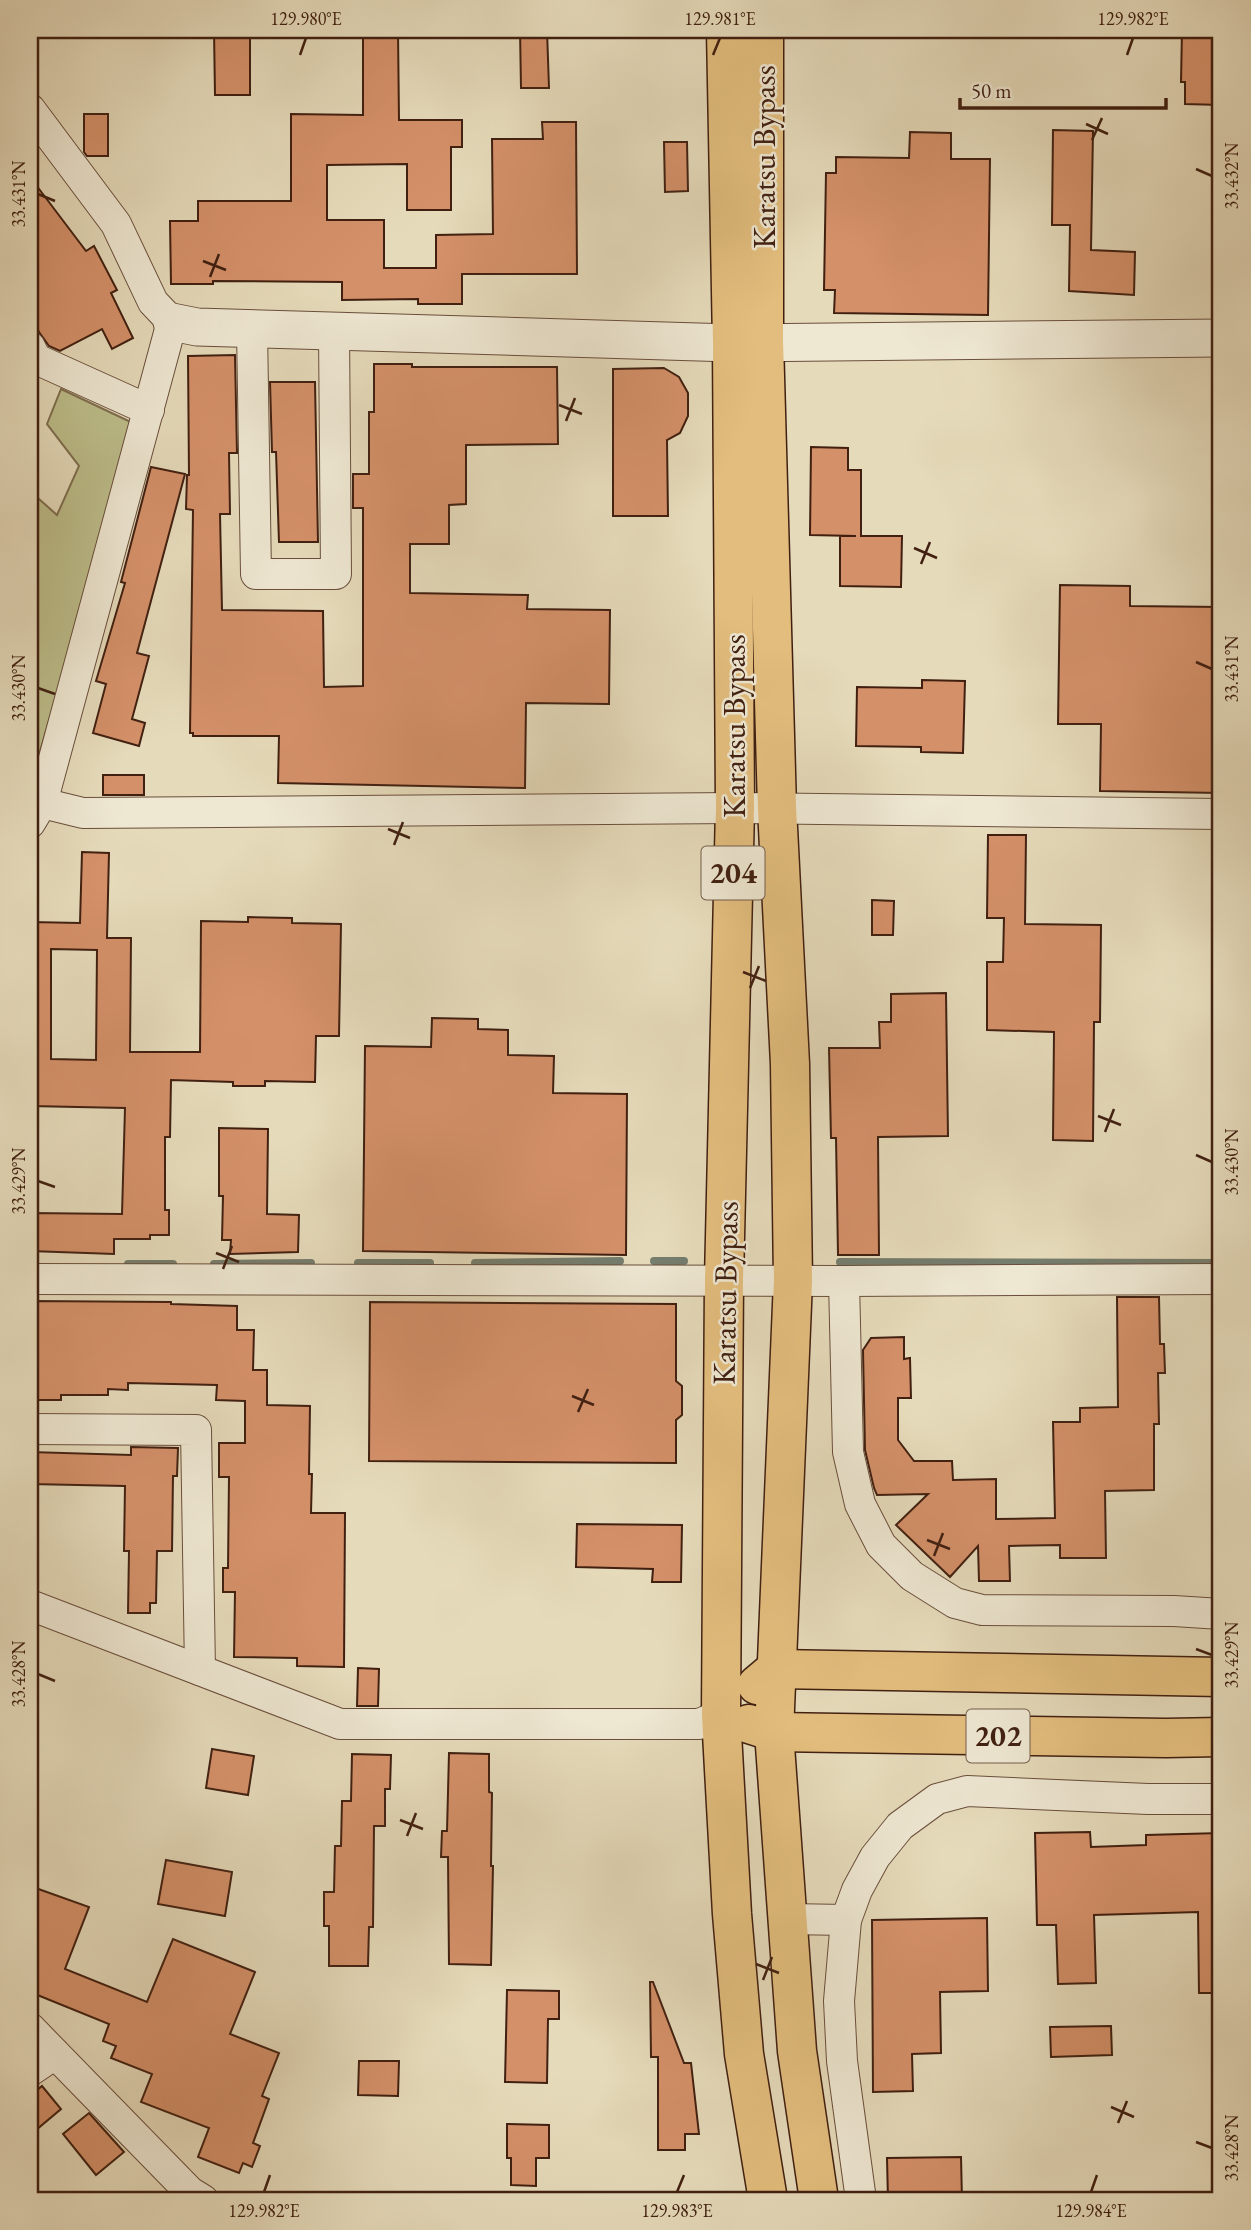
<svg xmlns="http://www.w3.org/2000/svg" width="1251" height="2230" viewBox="0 0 1251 2230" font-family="'EB Garamond',serif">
  <rect width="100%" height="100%" fill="#e5daba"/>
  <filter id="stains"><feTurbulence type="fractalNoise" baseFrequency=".00286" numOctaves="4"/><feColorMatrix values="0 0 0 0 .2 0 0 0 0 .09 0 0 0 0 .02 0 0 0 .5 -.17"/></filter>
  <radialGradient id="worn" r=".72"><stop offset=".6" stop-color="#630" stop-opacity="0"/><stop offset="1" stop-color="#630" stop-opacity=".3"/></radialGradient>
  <path fill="#bcbd8a" stroke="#7e6e4e" stroke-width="2" d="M 61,389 L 135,424 L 30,786 L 30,491 L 57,515 L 79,466 L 47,424 Z"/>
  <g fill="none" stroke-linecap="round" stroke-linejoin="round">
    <g stroke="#757d6d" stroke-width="8">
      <path d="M 654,1261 L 684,1261"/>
      <path d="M 840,1262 L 1221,1263"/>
      <path d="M 358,1263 L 430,1263"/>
      <path d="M 475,1263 L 620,1261"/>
      <path d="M 128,1264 L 173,1264"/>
      <path d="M 214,1264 L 311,1263"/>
    </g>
  </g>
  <g fill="#d49069" stroke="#412011" stroke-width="2" fill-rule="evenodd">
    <path d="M 214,30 L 250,30 L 250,95 L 215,95 Z"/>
    <path d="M 363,30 L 398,30 L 399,120 L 462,120 L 462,147 L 451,147 L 451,210 L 407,210 L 407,164 L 327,165 L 327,220 L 384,220 L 384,268 L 436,268 L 436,235 L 493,234 L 492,139 L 543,139 L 542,122 L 576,122 L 577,274 L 462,274 L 462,304 L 418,304 L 418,299 L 342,300 L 342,282 L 213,281 L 213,284 L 171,284 L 170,221 L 198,221 L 198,201 L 291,201 L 291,114 L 363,115 Z"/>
    <path d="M 520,30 L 547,30 L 549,88 L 521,88 Z"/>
    <path d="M 1182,30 L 1219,30 L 1221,105 L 1185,104 L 1185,82 L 1181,82 Z"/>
    <path d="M 84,114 L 108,114 L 108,156 L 87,156 L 84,152 Z"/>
    <path d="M 1053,130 L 1093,131 L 1091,250 L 1135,252 L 1134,295 L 1069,291 L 1070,225 L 1052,225 Z"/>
    <path d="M 910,132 L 951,133 L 951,159 L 990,159 L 988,315 L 834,313 L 835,290 L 824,290 L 826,173 L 836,173 L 836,157 L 909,158 Z"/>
    <path d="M 664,142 L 687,142 L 688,191 L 665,192 Z"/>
    <path d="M 30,177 L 86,251 L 94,246 L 117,290 L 111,293 L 133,338 L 112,349 L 102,329 L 60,351 L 49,346 L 39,332 L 30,315 Z"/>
    <path d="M 235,355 L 237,453 L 229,453 L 230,514 L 220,514 L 222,610 L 323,611 L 324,687 L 363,686 L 363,508 L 353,508 L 353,474 L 369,474 L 369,412 L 374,412 L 374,364 L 412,364 L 412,367 L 557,367 L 558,444 L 466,445 L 466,504 L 449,505 L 449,544 L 410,544 L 410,593 L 528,595 L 527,609 L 610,610 L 609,704 L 526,703 L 525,788 L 278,783 L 279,736 L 193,736 L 193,733 L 190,733 L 193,510 L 186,509 L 187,475 L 189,475 L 188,356 Z"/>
    <path d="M 664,368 L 679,377 L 688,393 L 688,416 L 680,433 L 667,440 L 668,516 L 613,516 L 613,369 Z"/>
    <path d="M 270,382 L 315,382 L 318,542 L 279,542 L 276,452 L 272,452 Z"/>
    <path d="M 811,447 L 848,448 L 848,470 L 861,470 L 861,536 L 902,536 L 901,587 L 840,586 L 840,536 L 856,536 L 810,535 Z"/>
    <path d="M 151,467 L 185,474 L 137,653 L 149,656 L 132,719 L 145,723 L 139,746 L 93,733 L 106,684 L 96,681 L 125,583 L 121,582 Z"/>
    <path d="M 1060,585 L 1130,586 L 1130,606 L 1221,607 L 1221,793 L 1100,791 L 1101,724 L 1058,724 Z"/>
    <path d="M 922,680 L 965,681 L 963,753 L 921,752 L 921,747 L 856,746 L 857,687 L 922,688 Z"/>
    <rect x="103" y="775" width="41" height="20"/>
    <path d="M 988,835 L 1026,835 L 1025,924 L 1101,925 L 1100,1022 L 1094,1022 L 1093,1141 L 1053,1140 L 1054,1032 L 987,1030 L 987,962 L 1003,962 L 1004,918 L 987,918 Z"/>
    <path d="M 82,852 L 109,853 L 107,938 L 131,938 L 130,1052 L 200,1052 L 201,921 L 248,922 L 248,917 L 292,918 L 292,923 L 341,924 L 339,1036 L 316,1036 L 315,1082 L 265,1081 L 265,1086 L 233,1086 L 233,1082 L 171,1080 L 170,1137 L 165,1137 L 165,1210 L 169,1210 L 169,1235 L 150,1235 L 150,1239 L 114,1239 L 114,1254 L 30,1251 L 30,1213 L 122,1214 L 125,1108 L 30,1106 L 31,922 L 80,923 ZM 51,949 L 97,950 L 96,1060 L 51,1059 Z"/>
    <path d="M 872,900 L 894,901 L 893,935 L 872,935 Z"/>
    <path d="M 946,993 L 948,1136 L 878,1137 L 879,1255 L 838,1255 L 836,1138 L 831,1138 L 829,1048 L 880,1048 L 879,1022 L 891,1022 L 891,994 Z"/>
    <path d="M 432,1018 L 478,1019 L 478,1029 L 508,1030 L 508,1055 L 554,1056 L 553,1093 L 627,1094 L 626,1255 L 363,1251 L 365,1046 L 431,1047 Z"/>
    <path d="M 219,1128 L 268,1129 L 267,1214 L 299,1215 L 298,1252 L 230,1254 L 231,1240 L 222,1240 L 223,1196 L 219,1196 Z"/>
    <path d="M 1117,1297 L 1159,1297 L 1160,1344 L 1164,1344 L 1165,1373 L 1158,1373 L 1159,1424 L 1154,1424 L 1154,1490 L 1105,1491 L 1106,1558 L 1060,1558 L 1060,1545 L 1009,1546 L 1010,1581 L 979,1581 L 978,1546 L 950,1577 L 896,1525 L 928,1494 L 877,1495 L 874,1488 L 865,1450 L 863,1350 L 871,1338 L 904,1337 L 904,1359 L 910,1358 L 911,1398 L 898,1398 L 898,1440 L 914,1461 L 952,1461 L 953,1480 L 996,1479 L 996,1519 L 1055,1518 L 1053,1422 L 1080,1422 L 1080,1408 L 1118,1407 Z"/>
    <path d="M 30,1301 L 171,1302 L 171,1304 L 237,1306 L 237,1330 L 254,1330 L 253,1370 L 267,1370 L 267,1405 L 310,1406 L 309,1474 L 312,1474 L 311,1513 L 345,1513 L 344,1667 L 297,1666 L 297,1658 L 234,1657 L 235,1592 L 223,1592 L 223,1568 L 228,1568 L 229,1477 L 219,1477 L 219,1443 L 245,1443 L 245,1401 L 216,1400 L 217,1385 L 128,1383 L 128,1390 L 108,1389 L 108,1395 L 61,1395 L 61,1400 L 31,1400 Z"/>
    <path d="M 370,1302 L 676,1304 L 676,1381 L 682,1386 L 682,1415 L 676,1420 L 676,1463 L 369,1461 Z"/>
    <path d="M 131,1447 L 178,1448 L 177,1476 L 173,1476 L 172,1551 L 157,1551 L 156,1603 L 150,1603 L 150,1613 L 128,1613 L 129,1551 L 124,1551 L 125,1486 L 30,1484 L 30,1452 L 131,1455 Z"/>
    <path d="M 577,1524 L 682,1525 L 681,1582 L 652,1582 L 653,1569 L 576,1567 Z"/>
    <path d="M 358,1668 L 379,1669 L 378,1706 L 357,1706 Z"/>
    <path d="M 212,1749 L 254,1756 L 248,1795 L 206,1788 Z"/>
    <path d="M 449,1753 L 489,1754 L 489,1792 L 492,1793 L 491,1866 L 493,1866 L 491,1965 L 449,1964 L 448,1857 L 441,1857 L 442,1831 L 447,1831 Z"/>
    <path d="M 352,1754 L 391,1755 L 390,1789 L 385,1789 L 385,1826 L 374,1826 L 373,1927 L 369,1927 L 368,1966 L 329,1966 L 329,1926 L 324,1926 L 324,1892 L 334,1892 L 335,1846 L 341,1846 L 342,1801 L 351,1801 Z"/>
    <path d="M 1090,1832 L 1091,1847 L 1146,1845 L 1146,1835 L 1221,1833 L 1221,1993 L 1199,1993 L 1198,1912 L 1094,1915 L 1096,1983 L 1058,1984 L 1056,1925 L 1037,1925 L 1035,1833 Z"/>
    <path d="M 166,1860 L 232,1872 L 225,1916 L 158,1904 Z"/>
    <path d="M 30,1886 L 89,1907 L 65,1969 L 147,2002 L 173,1939 L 255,1972 L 230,2034 L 279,2053 L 262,2096 L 269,2099 L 253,2143 L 260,2146 L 252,2167 L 243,2163 L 239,2173 L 198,2157 L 209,2128 L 141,2102 L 152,2074 L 111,2058 L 116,2046 L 103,2041 L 109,2024 L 30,1992 Z"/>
    <path d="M 987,1918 L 988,1991 L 940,1992 L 941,2053 L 912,2054 L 913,2091 L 873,2092 L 872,1920 Z"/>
    <path d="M 650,1982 L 653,1982 L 684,2063 L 691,2063 L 699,2134 L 685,2134 L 685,2150 L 658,2150 L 658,2057 L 651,2057 Z"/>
    <path d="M 507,1990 L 559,1991 L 559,2019 L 548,2019 L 547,2083 L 505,2082 Z"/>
    <path d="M 1111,2026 L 1112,2055 L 1051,2057 L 1050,2027 Z"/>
    <path d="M 359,2061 L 399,2061 L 398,2096 L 358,2095 Z"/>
    <path d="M 42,2086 L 61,2109 L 30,2135 L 30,2096 Z"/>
    <path d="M 89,2113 L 124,2152 L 96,2175 L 63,2134 Z"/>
    <path d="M 507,2124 L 549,2125 L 549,2158 L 536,2158 L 536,2186 L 511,2185 L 511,2158 L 507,2158 Z"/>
    <path d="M 961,2157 L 962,2200 L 888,2200 L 887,2158 Z"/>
  </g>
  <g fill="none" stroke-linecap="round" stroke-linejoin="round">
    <g stroke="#6a4e3b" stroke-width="32">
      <g id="minor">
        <path d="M 30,109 L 116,224 L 153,302 L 172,322 L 42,803 L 30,823"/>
        <path d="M 252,329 L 256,574 L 336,574 L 334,332"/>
        <path d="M 30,347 L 36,359 L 149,410"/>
        <path d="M 42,803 L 83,813 L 735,808 L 1221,814"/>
        <path d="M 30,1279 L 844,1281 L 1221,1279"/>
        <path d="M 844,1281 L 848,1452 L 860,1504 L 881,1545 L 912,1576 L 955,1603 L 982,1610 L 1174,1611 L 1221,1614"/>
        <path d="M 30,1429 L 196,1430 L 200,1670"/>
        <path d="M 30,1605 L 340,1724 L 699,1724 L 721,1715"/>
        <path d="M 788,1919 L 846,1920"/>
        <path d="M 30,2028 L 190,2192 L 203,2200"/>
        <path d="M 30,2071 L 55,2054"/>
        <path d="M 861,2200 L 842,2061 L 839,2001 L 846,1920 L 857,1890 L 875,1857 L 900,1826 L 937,1799 L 967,1791 L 1148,1799 L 1221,1799"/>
      </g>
    </g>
    <g stroke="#6a4e3b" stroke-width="39">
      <path id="tertiary" d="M 172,322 L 197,327 L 732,343 L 1221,338"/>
    </g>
    <g stroke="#412011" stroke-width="41">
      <g id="trunk">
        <path d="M 726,30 L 732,343 L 735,808 L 724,1280 L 721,1715 L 732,1914 L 744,2054 L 768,2200"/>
        <path d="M 764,30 L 764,341 L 777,808 L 790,1064 L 793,1281 L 774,1732 L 797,2051 L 819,2200"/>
        <path d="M 757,1685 L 776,1669 L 1221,1677"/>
        <path d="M 749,1724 L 774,1732 L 1166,1738 L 1221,1737"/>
      </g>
    </g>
    <use href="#minor" stroke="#eee7d2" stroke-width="30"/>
    <use href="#tertiary" stroke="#eee7d2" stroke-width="37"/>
    <use href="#trunk" stroke="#e2bd7d" stroke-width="38"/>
  </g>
  <path fill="none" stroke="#412011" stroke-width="2.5" d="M 300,55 L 306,38M 713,55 L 720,38M 1127,55 L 1133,38M 1086,124 L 1108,134M 1092,140 L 1102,118M 1196,169 L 1212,176M 38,194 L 55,201M 203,261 L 226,270M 210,277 L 219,254M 559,405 L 582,414M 566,421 L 575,398M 914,548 L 937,558M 921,564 L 930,542M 1196,662 L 1212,669M 38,688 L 55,694M 388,829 L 410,838M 394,845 L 403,822M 743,972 L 766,981M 750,988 L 759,966M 1098,1116 L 1121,1125M 1105,1132 L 1114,1109M 1196,1155 L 1212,1162M 38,1181 L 55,1187M 216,1253 L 239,1262M 223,1269 L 232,1246M 572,1396 L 594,1405M 578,1412 L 588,1389M 927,1540 L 950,1549M 934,1556 L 943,1533M 1196,1649 L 1212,1655M 38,1674 L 55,1681M 400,1820 L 423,1829M 407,1836 L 416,1813M 756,1964 L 779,1973M 763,1980 L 772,1957M 1111,2107 L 1134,2117M 1118,2123 L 1127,2101M 1196,2142 L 1212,2148M 264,2192 L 270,2175M 677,2192 L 684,2175M 1091,2192 L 1097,2175"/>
  <g text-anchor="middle" stroke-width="5" stroke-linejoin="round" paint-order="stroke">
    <g fill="#eee7d2" stroke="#755c4b" stroke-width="2">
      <rect x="701.5" y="846.5" width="63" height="53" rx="5"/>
      <rect x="966.5" y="1709.5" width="63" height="53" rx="5"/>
    </g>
    <g font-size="30" font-weight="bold" fill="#412011">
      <text x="733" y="883">204</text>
      <text x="998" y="1746">202</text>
    </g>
    <g font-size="32" fill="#412011" stroke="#eee7d2">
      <text transform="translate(764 157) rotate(-90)" y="11">Karatsu Bypass</text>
      <text transform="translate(734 726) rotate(-90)" y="11">Karatsu Bypass</text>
      <text transform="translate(725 1293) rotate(-89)" y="11">Karatsu Bypass</text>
    </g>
  </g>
  <rect width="1251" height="2230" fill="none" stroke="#e5daba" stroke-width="77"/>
  <path d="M960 98v10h206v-10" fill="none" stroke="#412011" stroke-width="3.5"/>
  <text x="971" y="98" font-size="21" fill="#412011" stroke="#eee7d2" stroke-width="5" paint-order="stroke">50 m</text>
  <rect x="38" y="38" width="1174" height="2154" fill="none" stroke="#412011" stroke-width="2.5"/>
  <g font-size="18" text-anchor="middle" fill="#412011">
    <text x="306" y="25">129.980°E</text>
    <text x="720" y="25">129.981°E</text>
    <text x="1133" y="25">129.982°E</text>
    <text transform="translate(1232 176) rotate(-90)" y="6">33.432°N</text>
    <text transform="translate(19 194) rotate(-90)" y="6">33.431°N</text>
    <text transform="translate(1232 669) rotate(-90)" y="6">33.431°N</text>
    <text transform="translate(19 688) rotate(-90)" y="6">33.430°N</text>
    <text transform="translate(1232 1162) rotate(-90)" y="6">33.430°N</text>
    <text transform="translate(19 1181) rotate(-90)" y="6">33.429°N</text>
    <text transform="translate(1232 1655) rotate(-90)" y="6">33.429°N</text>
    <text transform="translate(19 1674) rotate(-90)" y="6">33.428°N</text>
    <text transform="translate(1232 2148) rotate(-90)" y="6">33.428°N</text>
    <text x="264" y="2217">129.982°E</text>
    <text x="677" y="2217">129.983°E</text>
    <text x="1091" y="2217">129.984°E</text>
  </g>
  <rect width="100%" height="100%" filter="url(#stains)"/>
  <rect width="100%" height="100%" fill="url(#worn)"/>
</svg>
